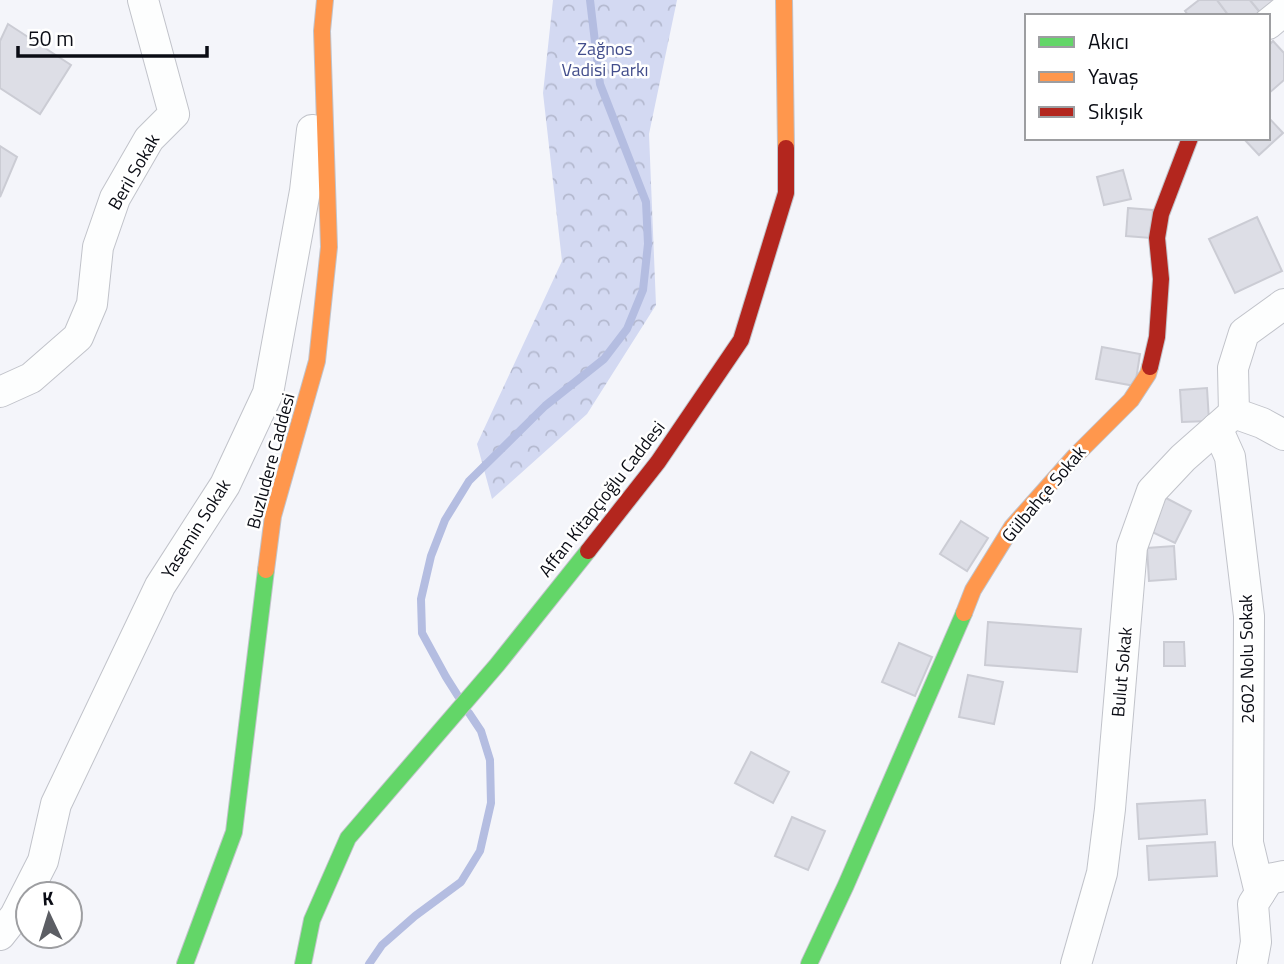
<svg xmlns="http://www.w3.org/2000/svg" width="1284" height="964" viewBox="0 0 1284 964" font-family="'Titillium Web',sans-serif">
  <defs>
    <pattern id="park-crowns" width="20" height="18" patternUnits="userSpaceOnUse" patternTransform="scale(1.75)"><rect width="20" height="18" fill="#d3d9f2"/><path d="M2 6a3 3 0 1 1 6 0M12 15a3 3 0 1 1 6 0" fill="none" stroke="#b4b9cf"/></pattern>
  </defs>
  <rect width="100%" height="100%" fill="#f4f5fa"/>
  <path fill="url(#park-crowns)" d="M 553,0 L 677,0 L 649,134 L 656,305 L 587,414 L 492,499 L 477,444 L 562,261 L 543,93 Z"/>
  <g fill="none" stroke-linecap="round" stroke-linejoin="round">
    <g stroke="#b4bde1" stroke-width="8">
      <path d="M 458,696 L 446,677 L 422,633 L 421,599 L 431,556 L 445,520 L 469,481 L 545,406 L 604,359 L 627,329 L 643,290 L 648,244 L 646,202 L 600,84 L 590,0"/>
      <path d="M 369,964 L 382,945 L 415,916 L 461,882 L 480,851 L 491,803 L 490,760 L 481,731 L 469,713"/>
    </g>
  </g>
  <g fill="#dddee6" stroke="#cbccd4" stroke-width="2">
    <path d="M 1199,0 L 1217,0 L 1229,16 L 1189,16 L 1185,11 Z"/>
    <path d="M 1217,0 L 1250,0 L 1263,16 L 1229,16 Z"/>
    <path d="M 1250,0 L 1283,0 L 1263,16 Z"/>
    <path d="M 8,24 L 71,65 L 40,114 L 0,88 L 0,41 Z"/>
    <path d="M 1273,41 L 1284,53 L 1284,80 L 1268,94 L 1268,46 Z"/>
    <path d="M 1268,117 L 1283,133 L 1259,155 L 1243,138 L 1268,138 Z"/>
    <path d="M 0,146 L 17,157 L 0,197 Z"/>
    <path d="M 1123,170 L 1131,199 L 1104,205 L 1097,177 Z"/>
    <path d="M 1128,208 L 1153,210 L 1151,238 L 1126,236 Z"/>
    <path d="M 1257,217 L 1282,271 L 1235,293 L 1209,239 Z"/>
    <path d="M 1102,347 L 1140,354 L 1135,386 L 1096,379 Z"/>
    <path d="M 1207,388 L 1209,421 L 1182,422 L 1180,390 Z"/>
    <path d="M 1164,497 L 1191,511 L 1175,543 L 1148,530 Z"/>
    <path d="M 961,521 L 988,538 L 967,571 L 940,554 Z"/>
    <path d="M 1174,546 L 1176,579 L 1149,581 L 1147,548 Z"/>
    <path d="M 988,622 L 1081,629 L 1077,672 L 985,665 Z"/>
    <path d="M 1164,642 L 1184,642 L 1185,666 L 1164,666 Z"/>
    <path d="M 899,643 L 932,657 L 915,696 L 882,682 Z"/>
    <path d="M 968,675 L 1003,682 L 994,724 L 959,717 Z"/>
    <path d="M 751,752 L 789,772 L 773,803 L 735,783 Z"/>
    <path d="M 1205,800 L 1207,834 L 1139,839 L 1137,804 Z"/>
    <path d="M 792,817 L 825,831 L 808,870 L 775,856 Z"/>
    <path d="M 1215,842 L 1217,876 L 1149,880 L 1147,846 Z"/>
  </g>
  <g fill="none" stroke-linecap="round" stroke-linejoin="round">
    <g stroke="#c1c3ca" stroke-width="32">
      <g id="street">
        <path d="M 1268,24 L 1284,11"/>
        <path d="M 1284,304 L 1244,333 L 1233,368 L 1234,413 L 1262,423 L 1284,435"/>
        <path d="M 0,392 L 31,378 L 78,337 L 92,304 L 98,247 L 115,198 L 149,139 L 174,114 L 143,0"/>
        <path d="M 1217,428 L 1230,457 L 1249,616 L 1248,843 L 1260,893"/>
        <path d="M 0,935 L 15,916 L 43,861 L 56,804 L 160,586 L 225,485 L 268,393 L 305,191 L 312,130"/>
        <path d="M 1076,964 L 1102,873 L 1110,809 L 1132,547 L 1152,491 L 1183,458 L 1234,413"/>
        <path d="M 1252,964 L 1256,942 L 1253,904 L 1269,879 L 1284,876"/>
      </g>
    </g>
    <g stroke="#c1c3ca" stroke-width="18">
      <g id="fast">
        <path d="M 185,964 L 234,832 L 266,570"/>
        <path d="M 303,964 L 312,920 L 348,838 L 497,665 L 588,551"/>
        <path d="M 809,964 L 846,885 L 964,613"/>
      </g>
    </g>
    <g stroke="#c1c3ca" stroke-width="18">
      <g id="slow">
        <path d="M 784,0 L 786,148"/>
        <path d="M 266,570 L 273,516 L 317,361 L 329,247 L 322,31 L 325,0"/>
        <path d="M 964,613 L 973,590 L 1012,527 L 1075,456 L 1131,400 L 1148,374 L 1150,367"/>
      </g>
    </g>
    <g stroke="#c1c3ca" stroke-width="18">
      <g id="jam">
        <path d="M 1150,367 L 1157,337 L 1161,279 L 1157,238 L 1161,214 L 1190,138"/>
        <path d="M 588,551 L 658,462 L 741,340 L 786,193 L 786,148"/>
      </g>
    </g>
    <use href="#street" stroke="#fdfefe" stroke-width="30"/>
    <use href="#fast" stroke="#63d668" stroke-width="16"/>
    <use href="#slow" stroke="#ff974d" stroke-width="16"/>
    <use href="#jam" stroke="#b3261e" stroke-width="16"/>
  </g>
  <g text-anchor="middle" stroke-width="5" stroke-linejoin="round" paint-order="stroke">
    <g font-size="18" fill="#434e8c" stroke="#fff">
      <text x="605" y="55">Zağnos<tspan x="605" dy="21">Vadisi Parkı</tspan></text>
    </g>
    <g font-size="18" fill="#0a0c14" stroke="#fff">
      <text transform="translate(134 172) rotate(-60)" y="6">Beril Sokak</text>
      <text transform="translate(271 461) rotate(-75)" y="6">Buzludere Caddesi</text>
      <text transform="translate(1044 494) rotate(-50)" y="6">Gülbahçe Sokak</text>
      <text transform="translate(602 499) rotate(-52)" y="6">Affan Kitapçıoğlu Caddesi</text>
      <text transform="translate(196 529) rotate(-58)" y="6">Yasemin Sokak</text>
      <text transform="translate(1247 659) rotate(-91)" y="6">2602 Nolu Sokak</text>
      <text transform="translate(1122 672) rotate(-85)" y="6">Bulut Sokak</text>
    </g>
  </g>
  <rect x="1025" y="14" width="245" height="126" fill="#ffffff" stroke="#9d9ea1" stroke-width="2"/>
  <rect x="1039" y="37" width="35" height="10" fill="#63d668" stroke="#9d9ea1" stroke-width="2"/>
  <text x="1088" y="49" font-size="21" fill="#0a0c14">Akıcı</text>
  <rect x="1039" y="72" width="35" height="10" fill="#ff974d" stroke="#9d9ea1" stroke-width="2"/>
  <text x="1088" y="84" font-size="21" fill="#0a0c14">Yavaş</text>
  <rect x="1039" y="107" width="35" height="10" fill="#b3261e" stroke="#9d9ea1" stroke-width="2"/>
  <text x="1088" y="119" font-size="21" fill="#0a0c14">Sıkışık</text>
  <g transform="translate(49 915) rotate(356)"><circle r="33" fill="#ffffff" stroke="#9d9ea1" stroke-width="2"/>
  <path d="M0-5L12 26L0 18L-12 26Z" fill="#5c5e64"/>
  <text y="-10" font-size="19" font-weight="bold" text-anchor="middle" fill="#0a0c14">K</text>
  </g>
  <path d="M18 46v10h189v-10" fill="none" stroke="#0a0c14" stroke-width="3.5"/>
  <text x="28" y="46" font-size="21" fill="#0a0c14" stroke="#ffffff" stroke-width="5" paint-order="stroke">50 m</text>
</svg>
